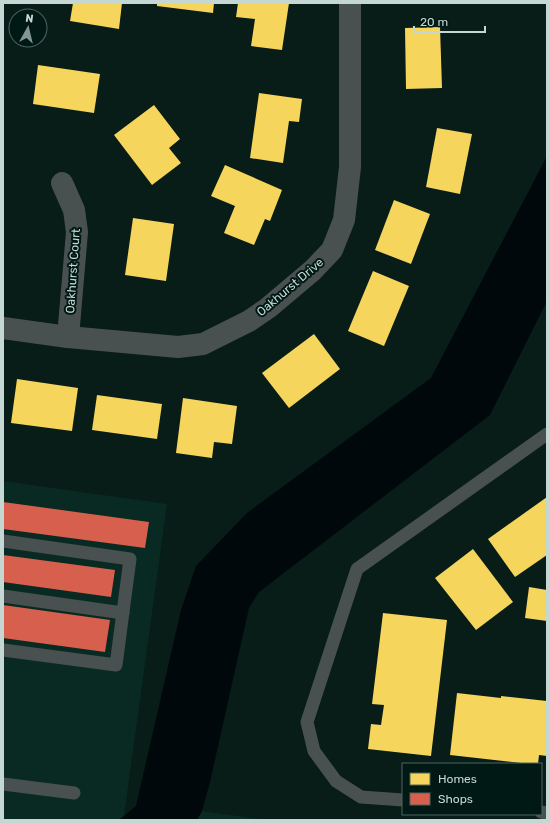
<svg xmlns="http://www.w3.org/2000/svg" width="550" height="823" viewBox="0 0 550 823" font-family="Rubik,sans-serif">
  <rect width="100%" height="100%" fill="#081c18"/>
  <g fill="#082a22">
    <path d="M 3,481 L 167,504 L 124,816 L 119,820 L 3,820 Z"/>
    <path d="M 202,811 L 267,820 L 197,820 Z"/>
  </g>
  <path fill="#01080b" d="M 547,156 L 547,301 L 490,415 L 259,592 L 249,608 L 210,782 L 202,811 L 197,820 L 119,820 L 136,806 L 181,610 L 196,566 L 247,513 L 431,378 Z"/>
  <g fill="#f6d55c">
    <path d="M 73,3 L 122,3 L 119,29 L 70,21 Z"/>
    <path d="M 157,3 L 214,3 L 213,13 L 157,6 Z"/>
    <path d="M 238,3 L 289,3 L 282,50 L 251,46 L 255,19 L 236,17 Z"/>
    <path d="M 440,27 L 442,88 L 406,89 L 405,28 Z"/>
    <path d="M 38,65 L 100,74 L 94,113 L 33,104 Z"/>
    <path d="M 259,93 L 302,99 L 299,122 L 289,121 L 283,163 L 250,158 Z"/>
    <path d="M 154,105 L 180,139 L 169,148 L 181,163 L 152,185 L 114,135 Z"/>
    <path d="M 437,128 L 472,134 L 460,194 L 426,187 Z"/>
    <path d="M 225,165 L 282,190 L 270,221 L 265,219 L 254,245 L 224,233 L 235,206 L 211,196 Z"/>
    <path d="M 394,200 L 430,214 L 411,264 L 375,250 Z"/>
    <path d="M 133,218 L 174,224 L 166,281 L 125,275 Z"/>
    <path d="M 373,271 L 409,286 L 384,346 L 348,331 Z"/>
    <path d="M 314,334 L 340,369 L 289,408 L 262,373 Z"/>
    <path d="M 17,379 L 78,388 L 72,431 L 11,423 Z"/>
    <path d="M 97,395 L 162,404 L 157,439 L 92,430 Z"/>
    <path d="M 183,398 L 237,406 L 232,444 L 214,442 L 212,458 L 176,453 Z"/>
    <path d="M 547,497 L 547,555 L 515,577 L 488,539 Z"/>
    <path d="M 473,549 L 513,602 L 476,630 L 435,578 Z"/>
    <path d="M 529,587 L 547,590 L 547,621 L 525,618 Z"/>
    <path d="M 383,613 L 447,620 L 431,756 L 368,749 L 371,724 L 381,725 L 384,705 L 372,704 Z"/>
    <path d="M 457,693 L 501,698 L 501,696 L 547,701 L 546,713 L 547,713 L 547,756 L 539,755 L 538,764 L 530,764 L 450,755 Z"/>
  </g>
  <g fill="#d6604d">
    <path d="M 3,502 L 149,522 L 145,548 L 3,529 Z"/>
    <path d="M 3,555 L 115,570 L 111,597 L 3,582 Z"/>
    <path d="M 3,605 L 110,620 L 105,652 L 3,638 Z"/>
  </g>
  <g fill="none" stroke-linecap="round" stroke-linejoin="round">
    <g stroke="#495050" stroke-width="13">
      <path d="M 3,541 L 130,559 L 116,665 L 3,650"/>
      <path d="M 3,596 L 123,613"/>
      <path d="M 3,784 L 74,793"/>
      <path d="M 403,800 L 361,797 L 336,781 L 314,751 L 307,722 L 357,569 L 547,434"/>
      <path d="M 541,812 L 547,813"/>
    </g>
    <g stroke="#495050" stroke-width="22">
      <path d="M 62,183 L 74,210 L 77,232 L 68,337"/>
      <path d="M 3,328 L 68,337 L 178,347 L 203,344 L 249,321 L 268,308 L 313,270 L 332,250 L 344,220 L 350,167 L 350,3"/>
    </g>
  </g>
  <g text-anchor="middle" stroke-width="4" stroke-linejoin="round" paint-order="stroke">
    <g font-size="12" fill="#c5d7d2" stroke="#011914">
      <text transform="translate(73 271) rotate(-86)" y="4">Oakhurst Court</text>
      <text transform="translate(290 287) rotate(-40)" y="4">Oakhurst Drive</text>
    </g>
  </g>
  <rect width="550" height="823" fill="none" stroke="#c5d7d2" stroke-width="8"/>
  <rect x="402" y="763" width="140" height="52" fill="#011914" stroke="#4f6560"/>
  <rect x="410" y="773" width="20" height="12" fill="#f6d55c" stroke="#4f6560"/>
  <text x="438" y="783" font-size="12" fill="#c5d7d2">Homes</text>
  <rect x="410" y="793" width="20" height="12" fill="#d6604d" stroke="#4f6560"/>
  <text x="438" y="803" font-size="12" fill="#c5d7d2">Shops</text>
  <g transform="translate(28 28) rotate(8)"><circle r="19" fill="#011914" stroke="#4f6560"/>
  <path d="M0-3L7 15L0 10L-7 15Z" fill="#839691"/>
  <text y="-6" font-size="11" font-weight="bold" text-anchor="middle" fill="#c5d7d2">N</text>
  </g>
  <path d="M414 26v6h71v-6" fill="none" stroke="#c5d7d2" stroke-width="2"/>
  <text x="420" y="26" font-size="12" fill="#c5d7d2" stroke="#011914" stroke-width="3" paint-order="stroke">20 m</text>
</svg>
